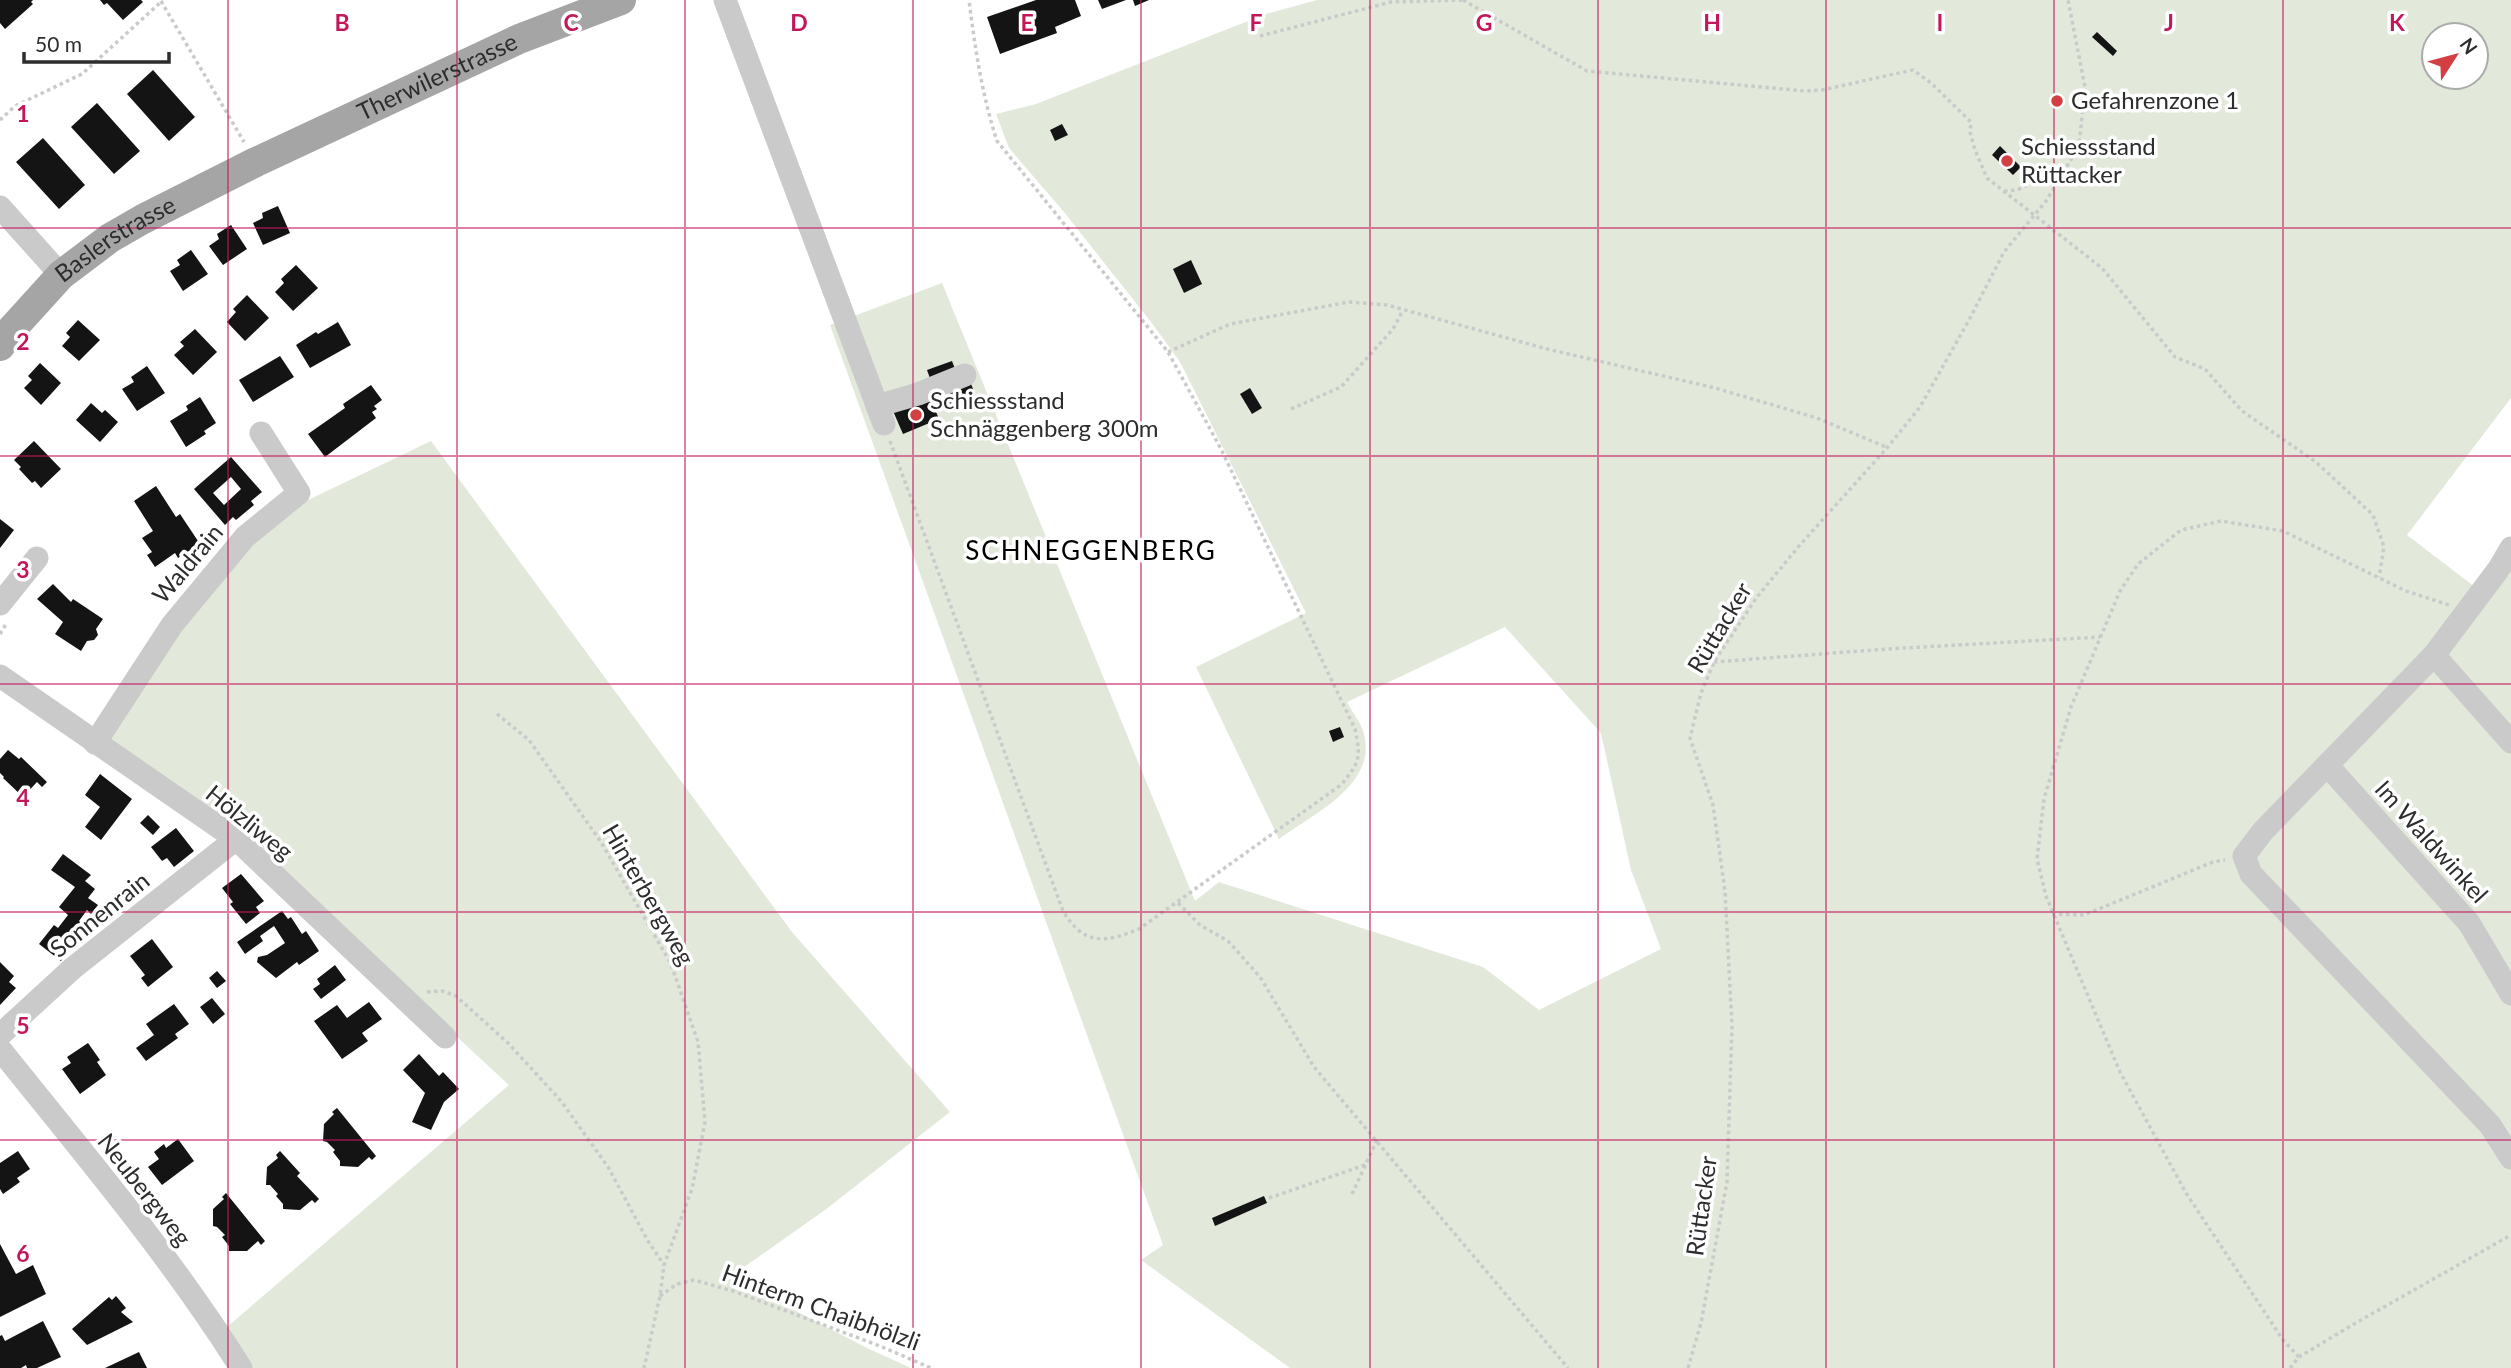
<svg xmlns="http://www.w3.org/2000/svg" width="2511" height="1368" viewBox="0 0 2511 1368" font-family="Lato,sans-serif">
  <rect width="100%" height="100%" fill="#fff"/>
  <g fill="#e2e9db" fill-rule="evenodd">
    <path d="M 1317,0 L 2511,0 L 2511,398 L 2407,535 L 2475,587 L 2454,620 L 2243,846 L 2241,876 L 2491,1132 L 2511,1167 L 2511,1368 L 1290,1368 L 1141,1260 L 1163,1245 L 830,325 L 942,283 L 1195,901 L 1219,882 L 1483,967 L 1539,1010 L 1661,949 L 1631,870 L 1601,733 L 1505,627 L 1347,702 C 1352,712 1360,721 1363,731 C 1380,784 1314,813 1279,839 L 1196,667 L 1306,613 L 1180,362 L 1151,322 L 1064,212 L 1009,148 L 996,114 L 1036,104 L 1266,14 ZM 2434,35 L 2476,35 L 2476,77 L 2434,77 Z"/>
    <path d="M 431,441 L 792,932 L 950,1112 L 825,1210 L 730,1277 L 867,1348 L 911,1368 L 252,1368 L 227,1327 L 509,1085 L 242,838 L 105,742 L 181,631 L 252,544 L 304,502 Z"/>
    <path d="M 2511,559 L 2511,1149 L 2256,865 L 2257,847 Z"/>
  </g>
  <g fill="#141414" fill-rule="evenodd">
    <path d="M 0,0 L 33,0 L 31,2 L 33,4 L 5,29 L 0,23 Z"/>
    <path d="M 100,0 L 141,0 L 143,2 L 123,20 L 107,3 L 104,5 Z"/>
    <path d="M 1036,0 L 1075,0 L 1081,16 L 1055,27 L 1057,33 L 1000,54 L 987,17 Z"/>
    <path d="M 1098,0 L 1126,0 L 1102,9 Z"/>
    <path d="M 1133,0 L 1149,0 L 1135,6 Z"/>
    <path d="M 2097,32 L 2117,51 L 2113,56 L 2092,37 Z"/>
    <path d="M 153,70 L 195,117 L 169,141 L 127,94 Z"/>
    <path d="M 97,103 L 140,151 L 114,174 L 71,127 Z"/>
    <path d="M 1062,124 L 1068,135 L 1055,141 L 1050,130 Z"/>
    <path d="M 43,138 L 85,185 L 59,209 L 16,162 Z"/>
    <path d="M 2000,146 L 2021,167 L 2013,175 L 1992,155 Z"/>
    <path d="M 278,206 L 290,233 L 263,245 L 253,223 L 263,218 L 262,213 Z"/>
    <path d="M 231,225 L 247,249 L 223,265 L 209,246 L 219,239 L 217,234 Z"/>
    <path d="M 191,250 L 208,274 L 183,291 L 170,271 L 180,265 L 177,260 Z"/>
    <path d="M 1191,260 L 1202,284 L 1184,293 L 1173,269 Z"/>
    <path d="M 296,265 L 318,288 L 293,311 L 275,292 L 284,283 L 281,279 Z"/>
    <path d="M 247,295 L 269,318 L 245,341 L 227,322 L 236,312 L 233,309 Z"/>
    <path d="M 78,320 L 100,340 L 79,361 L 62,346 L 70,337 L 66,333 Z"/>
    <path d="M 338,322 L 351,345 L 310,368 L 296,345 L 316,332 L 318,334 Z"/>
    <path d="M 195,329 L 217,352 L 193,375 L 174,355 L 184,346 L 180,342 Z"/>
    <path d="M 280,356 L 294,377 L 253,402 L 239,380 Z"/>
    <path d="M 952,361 L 957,374 L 932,384 L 927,370 Z"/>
    <path d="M 40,363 L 61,383 L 41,405 L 24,388 L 32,380 L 28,376 Z"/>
    <path d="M 147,366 L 165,393 L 137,411 L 122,389 L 134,382 L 131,377 Z"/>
    <path d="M 971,384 L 978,401 L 950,412 L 943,395 Z"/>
    <path d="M 371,385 L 382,400 L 374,406 L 377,409 L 372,412 L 376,418 L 325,457 L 308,434 L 345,408 L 343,404 Z"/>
    <path d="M 1250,388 L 1262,408 L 1252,414 L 1240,394 Z"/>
    <path d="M 929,395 L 939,419 L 903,434 L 893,411 Z"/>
    <path d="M 200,397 L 216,423 L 204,431 L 206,434 L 186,447 L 170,421 L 188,410 L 186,406 Z"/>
    <path d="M 91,403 L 102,413 L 105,410 L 118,422 L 100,442 L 76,420 Z"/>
    <path d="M 34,441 L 61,469 L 41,488 L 35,481 L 32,483 L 19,469 L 21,467 L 14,460 Z"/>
    <path d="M 231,457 L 262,492 L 251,501 L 254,505 L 236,520 L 233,517 L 225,525 L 194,489 ZM 231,477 L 241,489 L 224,505 L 213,493 Z"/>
    <path d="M 156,486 L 176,517 L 180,514 L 200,544 L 178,558 L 175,553 L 155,567 L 147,555 L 152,552 L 142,538 L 153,531 L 134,501 Z"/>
    <path d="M 0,519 L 14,530 L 0,548 Z"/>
    <path d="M 53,584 L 71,602 L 73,599 L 103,619 L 96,629 L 98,635 L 94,640 L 87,641 L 81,651 L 55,634 L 63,622 L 37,599 Z"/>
    <path d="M 1340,727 L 1344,737 L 1333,742 L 1329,731 Z"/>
    <path d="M 8,750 L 19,759 L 21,757 L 47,782 L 42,787 L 37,782 L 23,797 L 3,778 L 4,777 L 0,773 L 0,759 Z"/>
    <path d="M 100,774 L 132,799 L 101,840 L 85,827 L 100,807 L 85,795 Z"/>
    <path d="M 148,815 L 160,827 L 153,835 L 140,823 Z"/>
    <path d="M 176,828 L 194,851 L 174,867 L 167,858 L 162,861 L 151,847 Z"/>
    <path d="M 63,854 L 91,875 L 85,881 L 95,889 L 88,898 L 98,905 L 91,914 L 87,910 L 79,921 L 82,924 L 70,939 L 75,943 L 61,961 L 39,944 L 54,925 L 58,928 L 68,915 L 59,907 L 75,887 L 51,870 Z"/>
    <path d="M 241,874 L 264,901 L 256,907 L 260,913 L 246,924 L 230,904 L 233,902 L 222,888 Z"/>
    <path d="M 282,911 L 288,919 L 291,917 L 302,934 L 306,931 L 319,951 L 299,965 L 297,962 L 276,978 L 257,962 L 258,957 L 267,955 L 285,943 L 274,926 L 260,936 L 263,941 L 245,954 L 237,942 Z"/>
    <path d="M 152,939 L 173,967 L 148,987 L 141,978 L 145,975 L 130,956 Z"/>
    <path d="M 0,962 L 14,976 L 9,982 L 16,988 L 0,1005 Z"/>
    <path d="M 335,965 L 346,980 L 321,999 L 313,989 L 320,984 L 317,979 Z"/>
    <path d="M 217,971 L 226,981 L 217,988 L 209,978 Z"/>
    <path d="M 212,998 L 225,1014 L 213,1024 L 200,1007 Z"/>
    <path d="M 369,1002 L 382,1019 L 362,1033 L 368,1041 L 342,1059 L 314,1021 L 337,1005 L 347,1018 Z"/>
    <path d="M 174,1004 L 189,1024 L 175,1034 L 178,1038 L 146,1061 L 136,1048 L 154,1035 L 146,1024 Z"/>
    <path d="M 88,1043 L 100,1060 L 97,1062 L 106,1075 L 80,1094 L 62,1069 L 71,1063 L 67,1057 Z"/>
    <path d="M 419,1054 L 439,1076 L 443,1072 L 459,1089 L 444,1102 L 431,1130 L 412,1122 L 425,1093 L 403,1070 Z"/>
    <path d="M 337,1108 L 376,1156 L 372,1160 L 369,1157 L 358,1167 L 340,1166 L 340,1161 L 333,1152 L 335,1150 L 327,1142 L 323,1141 L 324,1124 L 334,1114 L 332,1112 Z"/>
    <path d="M 178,1139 L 194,1161 L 162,1185 L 148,1167 L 159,1159 L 154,1152 L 164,1144 L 166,1148 Z"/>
    <path d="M 18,1151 L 30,1169 L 17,1178 L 20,1182 L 3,1194 L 0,1189 L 0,1163 Z"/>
    <path d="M 280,1151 L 300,1173 L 297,1176 L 319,1199 L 315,1203 L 312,1200 L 300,1210 L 283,1209 L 283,1204 L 276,1196 L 278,1194 L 270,1185 L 266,1185 L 267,1167 L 278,1158 L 276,1155 Z"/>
    <path d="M 226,1193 L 265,1241 L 261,1245 L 258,1241 L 247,1251 L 229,1251 L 229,1246 L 222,1237 L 225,1235 L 217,1227 L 213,1226 L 213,1209 L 224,1199 L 222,1197 Z"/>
    <path d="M 1264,1196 L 1267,1203 L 1215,1226 L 1212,1218 Z"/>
    <path d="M 0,1244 L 16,1274 L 33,1265 L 46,1294 L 0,1317 Z"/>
    <path d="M 116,1296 L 126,1308 L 121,1312 L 133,1322 L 87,1345 L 72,1329 L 109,1297 L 112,1300 Z"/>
    <path d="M 43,1321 L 61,1357 L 37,1368 L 27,1368 L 26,1365 L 21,1368 L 0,1368 L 0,1336 L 2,1335 L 5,1341 Z"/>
    <path d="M 139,1352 L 147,1368 L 105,1368 Z"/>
  </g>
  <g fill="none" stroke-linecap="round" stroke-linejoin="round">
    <g stroke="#cacaca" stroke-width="3.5" stroke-dasharray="3.5 3.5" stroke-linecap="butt">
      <path d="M 1463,0 L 1587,71 L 1805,91 L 1822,90 L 1913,70 L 1931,83 L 1971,122 L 1970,132 L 1975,150 L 1987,178 L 2102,268 L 2175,357 L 2205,369 L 2242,411 L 2316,462 L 2373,515 L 2384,547 L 2379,577"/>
      <path d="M 161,1 L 244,142"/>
      <path d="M 1260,36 L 1391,2 L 1463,0"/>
      <path d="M 0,120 L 15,106 L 82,74 L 162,1"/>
      <path d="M 2004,191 L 2017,190 L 2065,168"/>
      <path d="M 1168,352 L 1230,324 L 1349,302 L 1387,305 L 1547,349 L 1715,388 L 1817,418 L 1886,447"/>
      <path d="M 1291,409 L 1341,387 L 1393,329 L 1403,310"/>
      <path d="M 890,441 L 1063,911 C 1084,946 1105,943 1139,929 L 1341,785 C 1360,762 1361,758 1355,729 L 1221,449 L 1168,352 L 997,141 C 982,95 975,48 969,0"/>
      <path d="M 0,634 L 6,624"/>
      <path d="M 1714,662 L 1887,649 L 2100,637"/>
      <path d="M 497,714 L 529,740 L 601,842 L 671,964 L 698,1042 L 705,1122 L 692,1189 L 664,1265 L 660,1296 L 644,1368"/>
      <path d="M 1178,903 L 1200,925 L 1228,941 L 1260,977 L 1314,1067 L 1568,1368"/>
      <path d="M 2052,914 L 2084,915 L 2213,862 L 2225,860"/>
      <path d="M 427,992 L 442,991 L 456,996 L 509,1044 L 561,1101 L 608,1167 L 648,1241 L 664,1265"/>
      <path d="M 1352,1194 L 1377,1140"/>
      <path d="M 1269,1198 L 1365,1165"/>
      <path d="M 660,1296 L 677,1284 L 694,1280 L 733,1291 L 880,1346 L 931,1368"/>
      <path d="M 2299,1357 L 2283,1340 L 2186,1193 L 2120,1072 L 2046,896 L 2037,859 L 2044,799 L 2071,707 L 2120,591 L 2138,564 L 2181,530 L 2221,521 L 2283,531 L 2406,591 L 2449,605"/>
      <path d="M 1688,1368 L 1701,1323 L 1727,1182 L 1732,1026 L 1725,891 L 1713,805 L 1690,738 L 1701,693 L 1714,662 L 1757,597 L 1799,546 L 1887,448 L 1920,407 L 1969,320 L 2004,252 L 2046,201 L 2079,146 L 2085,87 L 2068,0"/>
      <path d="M 2290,1368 L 2299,1357 L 2354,1324 L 2511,1235"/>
    </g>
    <g stroke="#cacaca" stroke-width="23">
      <path d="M 725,0 L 884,424"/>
      <path d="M 0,207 L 61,275"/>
      <path d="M 877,406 L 918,394 L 965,375"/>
      <path d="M 2511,548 L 2498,570 L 2434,655 L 2263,831 L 2244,856 L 2251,874 L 2490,1125 L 2511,1158"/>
      <path d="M 0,604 L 37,558"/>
      <path d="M 2434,655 L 2511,742"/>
      <path d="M 0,676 L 236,839 L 445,1037"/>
      <path d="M 95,743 L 172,625 L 245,537 L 299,493 L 261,433"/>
      <path d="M 2327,765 L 2469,923 L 2511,994"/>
      <path d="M 0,1035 L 73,968 L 236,839"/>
      <path d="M 0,1049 C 83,1153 170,1255 241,1368"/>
    </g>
    <path stroke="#a5a5a5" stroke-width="30" id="s1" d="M 0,346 L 12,329 L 61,275 L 110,238 L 143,219 L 256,162 L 519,39 L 621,0"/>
  </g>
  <path fill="none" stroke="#c2185b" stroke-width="2" stroke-opacity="0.55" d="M 228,0 L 228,1368M 457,0 L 457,1368M 685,0 L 685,1368M 913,0 L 913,1368M 1141,0 L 1141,1368M 1370,0 L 1370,1368M 1598,0 L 1598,1368M 1826,0 L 1826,1368M 2054,0 L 2054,1368M 2283,0 L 2283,1368M 0,228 L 2511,228M 0,456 L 2511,456M 0,684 L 2511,684M 0,912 L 2511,912M 0,1140 L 2511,1140"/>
  <g fill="#d33f43" stroke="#fff" stroke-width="2.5">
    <circle cx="2057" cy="101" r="7"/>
    <circle cx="2007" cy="161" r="7"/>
    <circle cx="916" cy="415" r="7"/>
  </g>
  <g text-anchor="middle" stroke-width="7" stroke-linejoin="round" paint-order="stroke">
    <g font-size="24" fill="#2d2d2d" stroke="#fff">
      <text dy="8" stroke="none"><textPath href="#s1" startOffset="520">Therwilerstrasse</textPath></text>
      <text dy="8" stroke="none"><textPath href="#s1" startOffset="159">Baslerstrasse</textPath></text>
      <text transform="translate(188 564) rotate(-50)" y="8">Waldrain</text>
      <text transform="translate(1720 628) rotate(-59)" y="8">Rüttacker</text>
      <text transform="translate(249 823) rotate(39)" y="8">Hölzliweg</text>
      <text transform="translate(2431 842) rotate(48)" y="8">Im Waldwinkel</text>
      <text transform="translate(648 895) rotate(60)" y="8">Hinterbergweg</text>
      <text transform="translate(100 915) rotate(-39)" y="8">Sonnenrain</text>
      <text transform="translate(144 1190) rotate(52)" y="8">Neubergweg</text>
      <text transform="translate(1702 1206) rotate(-82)" y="8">Rüttacker</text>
      <text transform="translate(821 1308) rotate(20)" y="8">Hinterm Chaibhölzli</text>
    </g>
    <g font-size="24" fill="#2d2d2d" stroke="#fff" text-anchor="start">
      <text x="2071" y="109">Gefahrenzone 1</text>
      <text x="2021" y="155">Schiessstand<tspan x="2021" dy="28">Rüttacker</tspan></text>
      <text x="930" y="409">Schiessstand<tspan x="930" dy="28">Schnäggenberg 300m</tspan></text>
    </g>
    <g font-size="26" letter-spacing="2" fill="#000" stroke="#fff">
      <text x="1091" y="560">SCHNEGGENBERG</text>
    </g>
  </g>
  <g font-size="23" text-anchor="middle" font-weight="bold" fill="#c2185b" stroke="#fff" stroke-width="7" stroke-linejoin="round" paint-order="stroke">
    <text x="342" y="31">B</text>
    <text x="571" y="31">C</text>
    <text x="799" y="31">D</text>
    <text x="1027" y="31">E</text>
    <text x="1256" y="31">F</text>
    <text x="1484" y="31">G</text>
    <text x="1712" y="31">H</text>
    <text x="1940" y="31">I</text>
    <text x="2169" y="31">J</text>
    <text x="2397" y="31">K</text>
    <text x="23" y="122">1</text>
    <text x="23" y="350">2</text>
    <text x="23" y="578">3</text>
    <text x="23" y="806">4</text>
    <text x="23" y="1034">5</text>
    <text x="23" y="1262">6</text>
  </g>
  <g transform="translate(2455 56) rotate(54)"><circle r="33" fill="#ffffff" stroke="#ababab" stroke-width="2"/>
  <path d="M0-5L12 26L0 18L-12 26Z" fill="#d33f43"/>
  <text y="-10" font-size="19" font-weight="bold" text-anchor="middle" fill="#2d2d2d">N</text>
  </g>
  <path d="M24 52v10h145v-10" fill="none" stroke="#2d2d2d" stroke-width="3.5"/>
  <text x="35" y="52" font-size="21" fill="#2d2d2d" stroke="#ffffff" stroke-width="5" paint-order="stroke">50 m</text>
</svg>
